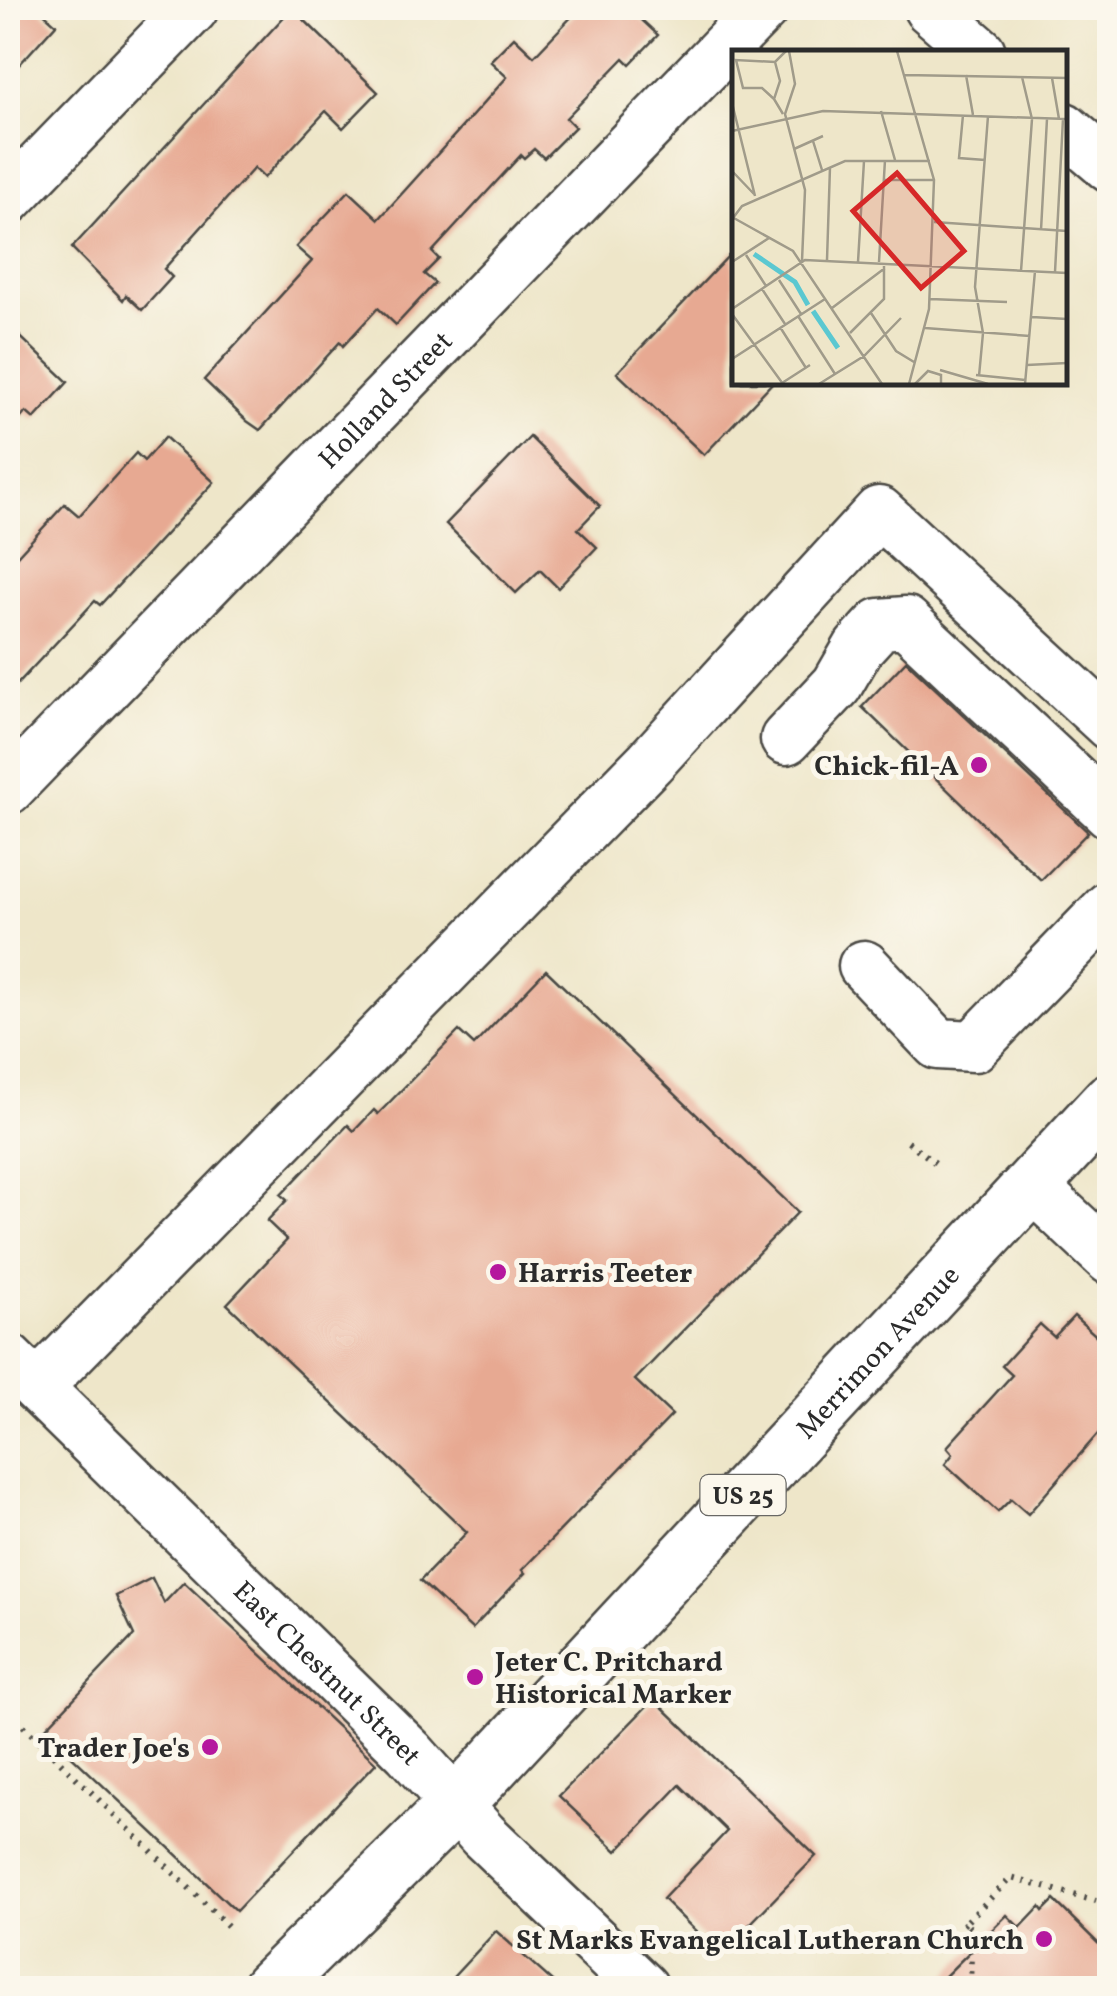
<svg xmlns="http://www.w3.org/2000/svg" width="1117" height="1996" viewBox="0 0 1117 1996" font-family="Vollkorn,serif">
  <rect width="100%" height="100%" fill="#fbf7ec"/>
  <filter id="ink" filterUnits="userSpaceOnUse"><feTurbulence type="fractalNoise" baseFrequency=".01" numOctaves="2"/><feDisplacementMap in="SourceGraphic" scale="20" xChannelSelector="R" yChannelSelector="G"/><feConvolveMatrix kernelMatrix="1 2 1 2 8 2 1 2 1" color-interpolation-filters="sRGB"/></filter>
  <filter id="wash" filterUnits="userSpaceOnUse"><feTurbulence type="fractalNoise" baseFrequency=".0048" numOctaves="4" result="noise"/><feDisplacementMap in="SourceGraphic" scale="40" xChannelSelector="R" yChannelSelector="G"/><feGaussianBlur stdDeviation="2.25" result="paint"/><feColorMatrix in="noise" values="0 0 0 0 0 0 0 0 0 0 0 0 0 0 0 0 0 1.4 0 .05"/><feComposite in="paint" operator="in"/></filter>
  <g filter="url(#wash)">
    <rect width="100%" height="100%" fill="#eee6c9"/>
    <g id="blocks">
      <g fill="#e7a992">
        <path d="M 8,8 L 38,8 L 56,24 L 8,77 Z"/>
        <path d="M 292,8 L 378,92 L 343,128 L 326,111 L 264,178 L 254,168 L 164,269 L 172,277 L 142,310 L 126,295 L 123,300 L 72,248 Z"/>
        <path d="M 580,8 L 629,8 L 658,35 L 630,64 L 624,58 L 566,118 L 575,127 L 544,158 L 534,149 L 524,158 L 521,155 L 432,252 L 439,259 L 424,274 L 435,283 L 396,325 L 378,308 L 343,346 L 340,342 L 260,430 L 247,421 L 204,380 L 312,261 L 296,247 L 349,191 L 379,219 L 507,77 L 490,61 L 514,37 L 534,56 Z"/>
        <path d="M 734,250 L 734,382 L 773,382 L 704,455 L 617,373 Z"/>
        <path d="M 8,325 L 68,382 L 34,419 L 26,412 L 8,433 Z"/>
        <path d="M 165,437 L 214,482 L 100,605 L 95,601 L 8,694 L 8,566 L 65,504 L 79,516 L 136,453 L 144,461 Z"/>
        <path d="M 530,437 L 600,506 L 578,529 L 597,547 L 558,588 L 540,570 L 516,593 L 446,524 Z"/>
        <path d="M 906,661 L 1088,832 L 1041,880 L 862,707 Z"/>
        <path d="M 546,970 L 798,1212 L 635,1380 L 672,1415 L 522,1570 L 525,1573 L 472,1629 L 420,1581 L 467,1532 L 227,1304 L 287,1240 L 267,1221 L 287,1200 L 281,1195 L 348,1125 L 354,1131 L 374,1110 L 378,1114 L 459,1031 L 474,1045 Z"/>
        <path d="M 1074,1316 L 1110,1348 L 1110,1420 L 1028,1514 L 1011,1499 L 998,1512 L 945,1464 L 953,1454 L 947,1447 L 1012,1375 L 1002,1366 L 1040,1324 L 1054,1337 Z"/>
        <path d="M 152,1578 L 164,1603 L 184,1582 L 376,1763 L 236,1911 L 44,1730 L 134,1635 L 116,1596 Z"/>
        <path d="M 654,1699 L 816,1856 L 720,1955 L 663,1899 L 727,1831 L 680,1785 L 617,1851 L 559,1796 Z"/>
        <path d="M 1054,1900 L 1110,1955 L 1110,1988 L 933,1988 L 1007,1915 L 1020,1928 L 1040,1907 L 1043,1911 Z"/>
        <path d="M 496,1931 L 560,1988 L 443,1988 Z"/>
      </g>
    </g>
  </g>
  <g filter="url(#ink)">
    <use href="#blocks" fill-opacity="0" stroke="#484743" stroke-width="2.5"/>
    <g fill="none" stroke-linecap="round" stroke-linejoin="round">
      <g stroke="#484743" stroke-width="55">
        <g id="minor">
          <path d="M 929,8 L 980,52"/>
          <path d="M 1064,128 L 1110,167"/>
          <path d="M 8,199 L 193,8"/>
          <path d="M 786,739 L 837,685 L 859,647 L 880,624 L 906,622 L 1110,813"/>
          <path id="s1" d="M 8,789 L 763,8"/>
          <path d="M 864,966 L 938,1044 L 974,1046 L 1110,906"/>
          <path d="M 1032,1186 L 1110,1259"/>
          <path id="s2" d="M 8,1359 L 409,1752 L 483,1835 L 643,1988"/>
          <path d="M 37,1387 L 650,762 L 879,512 L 1110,725"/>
        </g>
      </g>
      <g stroke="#484743" stroke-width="60">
        <g id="major">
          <path id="s3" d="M 270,1988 L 455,1805 L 1110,1101"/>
        </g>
      </g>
      <g stroke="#484743" stroke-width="6" stroke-dasharray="2.5 8" stroke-linecap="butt">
        <path d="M 908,1142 L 937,1164"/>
        <path d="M 8,1711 L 233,1931"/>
        <path d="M 965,1923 L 960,1928 L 971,1954 L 970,1988"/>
        <path d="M 993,1949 L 965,1923 L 1011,1878 L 1096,1901"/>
      </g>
      <use href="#minor" stroke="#fff" stroke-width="50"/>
      <use href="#major" stroke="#fff" stroke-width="55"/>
    </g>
  </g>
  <g fill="#b5179e" stroke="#fbf7ec" stroke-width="4">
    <circle cx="979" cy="765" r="10"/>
    <circle cx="498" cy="1272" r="10"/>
    <circle cx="475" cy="1677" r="10"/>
    <circle cx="210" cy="1747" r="10"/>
    <circle cx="1044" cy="1939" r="10"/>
  </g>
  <g text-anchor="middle" stroke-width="10" stroke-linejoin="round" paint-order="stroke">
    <rect fill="#fbf7ec" stroke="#696865" stroke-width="2.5" x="700.5" y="1475" width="85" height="40" rx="8"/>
    <g font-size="25" font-weight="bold" fill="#2b2b2b">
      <text x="743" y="1504">US 25</text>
    </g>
    <g font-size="28" fill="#2b2b2b" stroke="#fbf7ec">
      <text dy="10" stroke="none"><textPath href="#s1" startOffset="542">Holland Street</textPath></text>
      <text dy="10" stroke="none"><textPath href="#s3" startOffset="880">Merrimon Avenue</textPath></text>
      <text dy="10" stroke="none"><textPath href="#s2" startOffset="448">East Chestnut Street</textPath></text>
    </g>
    <g font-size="28" font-weight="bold" fill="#2b2b2b" stroke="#fbf7ec" text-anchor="end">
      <text x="959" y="775">Chick-fil-A</text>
      <text x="518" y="1282" text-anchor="start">Harris Teeter</text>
      <text x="495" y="1671" text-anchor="start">Jeter C. Pritchard<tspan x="495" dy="32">Historical Marker</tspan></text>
      <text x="190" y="1757">Trader Joe's</text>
      <text x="1024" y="1949">St Marks Evangelical Lutheran Church</text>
    </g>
  </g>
  <g transform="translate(732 50)">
    <rect width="335" height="335" fill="#eee6c9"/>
    <path fill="none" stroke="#5bc8d1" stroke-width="5" d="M 22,204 L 63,232 L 76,255M 81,261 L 106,298"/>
    <path fill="none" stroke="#a09b8a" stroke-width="2.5" d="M 57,1 L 63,34 L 53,64 L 73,140 L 70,211M 165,1 L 202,130 L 197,259 L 177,334M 43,12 L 48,31 L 42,49 L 51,64M 172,25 L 335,28M 234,25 L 241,65M 320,28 L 327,69M 42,49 L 30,38 L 11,38 L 4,10 L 43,12 L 54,1M 0,53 L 23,146M 149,61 L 163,110M 231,65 L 227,108 L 253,110M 0,81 L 91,61 L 335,69M 81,91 L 90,120M 62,99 L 91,86M 0,121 L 22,144M 152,130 L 202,130M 0,167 L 61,201 L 150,334M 1,168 L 10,156 L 113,111 L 198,111M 202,172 L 335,181M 309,180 L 315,69M 14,205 L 34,236M 95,210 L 98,117M 0,212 L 37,188M 126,212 L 132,111M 147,212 L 153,110M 289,221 L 300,69 L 290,27M 323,222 L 331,69M 47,230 L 69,264M 30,239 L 53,274M 198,249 L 275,252M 100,258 L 153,218M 0,259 L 73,210 L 335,223M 139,263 L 164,301 L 182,312M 0,264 L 51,334M 66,266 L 103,324M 300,267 L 335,269M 48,277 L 74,318M 193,278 L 298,286M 118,283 L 152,249 L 152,213M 0,309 L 93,249M 295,315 L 335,313M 208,320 L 256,334M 244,325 L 293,330M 247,326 L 251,283 L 243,237 L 256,66M 50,333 L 78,315M 87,334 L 132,306 L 169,268M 183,334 L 196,321 L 209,325 L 209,334M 293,334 L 303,221"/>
    <path fill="#d62828" fill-opacity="0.15" stroke="#d62828" stroke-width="5" d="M 165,123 L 232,201 L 189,238 L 121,161 Z"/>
    <rect width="335" height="335" fill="none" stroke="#2b2b2b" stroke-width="5"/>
  </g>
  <rect width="1117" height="1996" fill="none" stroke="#fbf7ec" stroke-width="40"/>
</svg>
